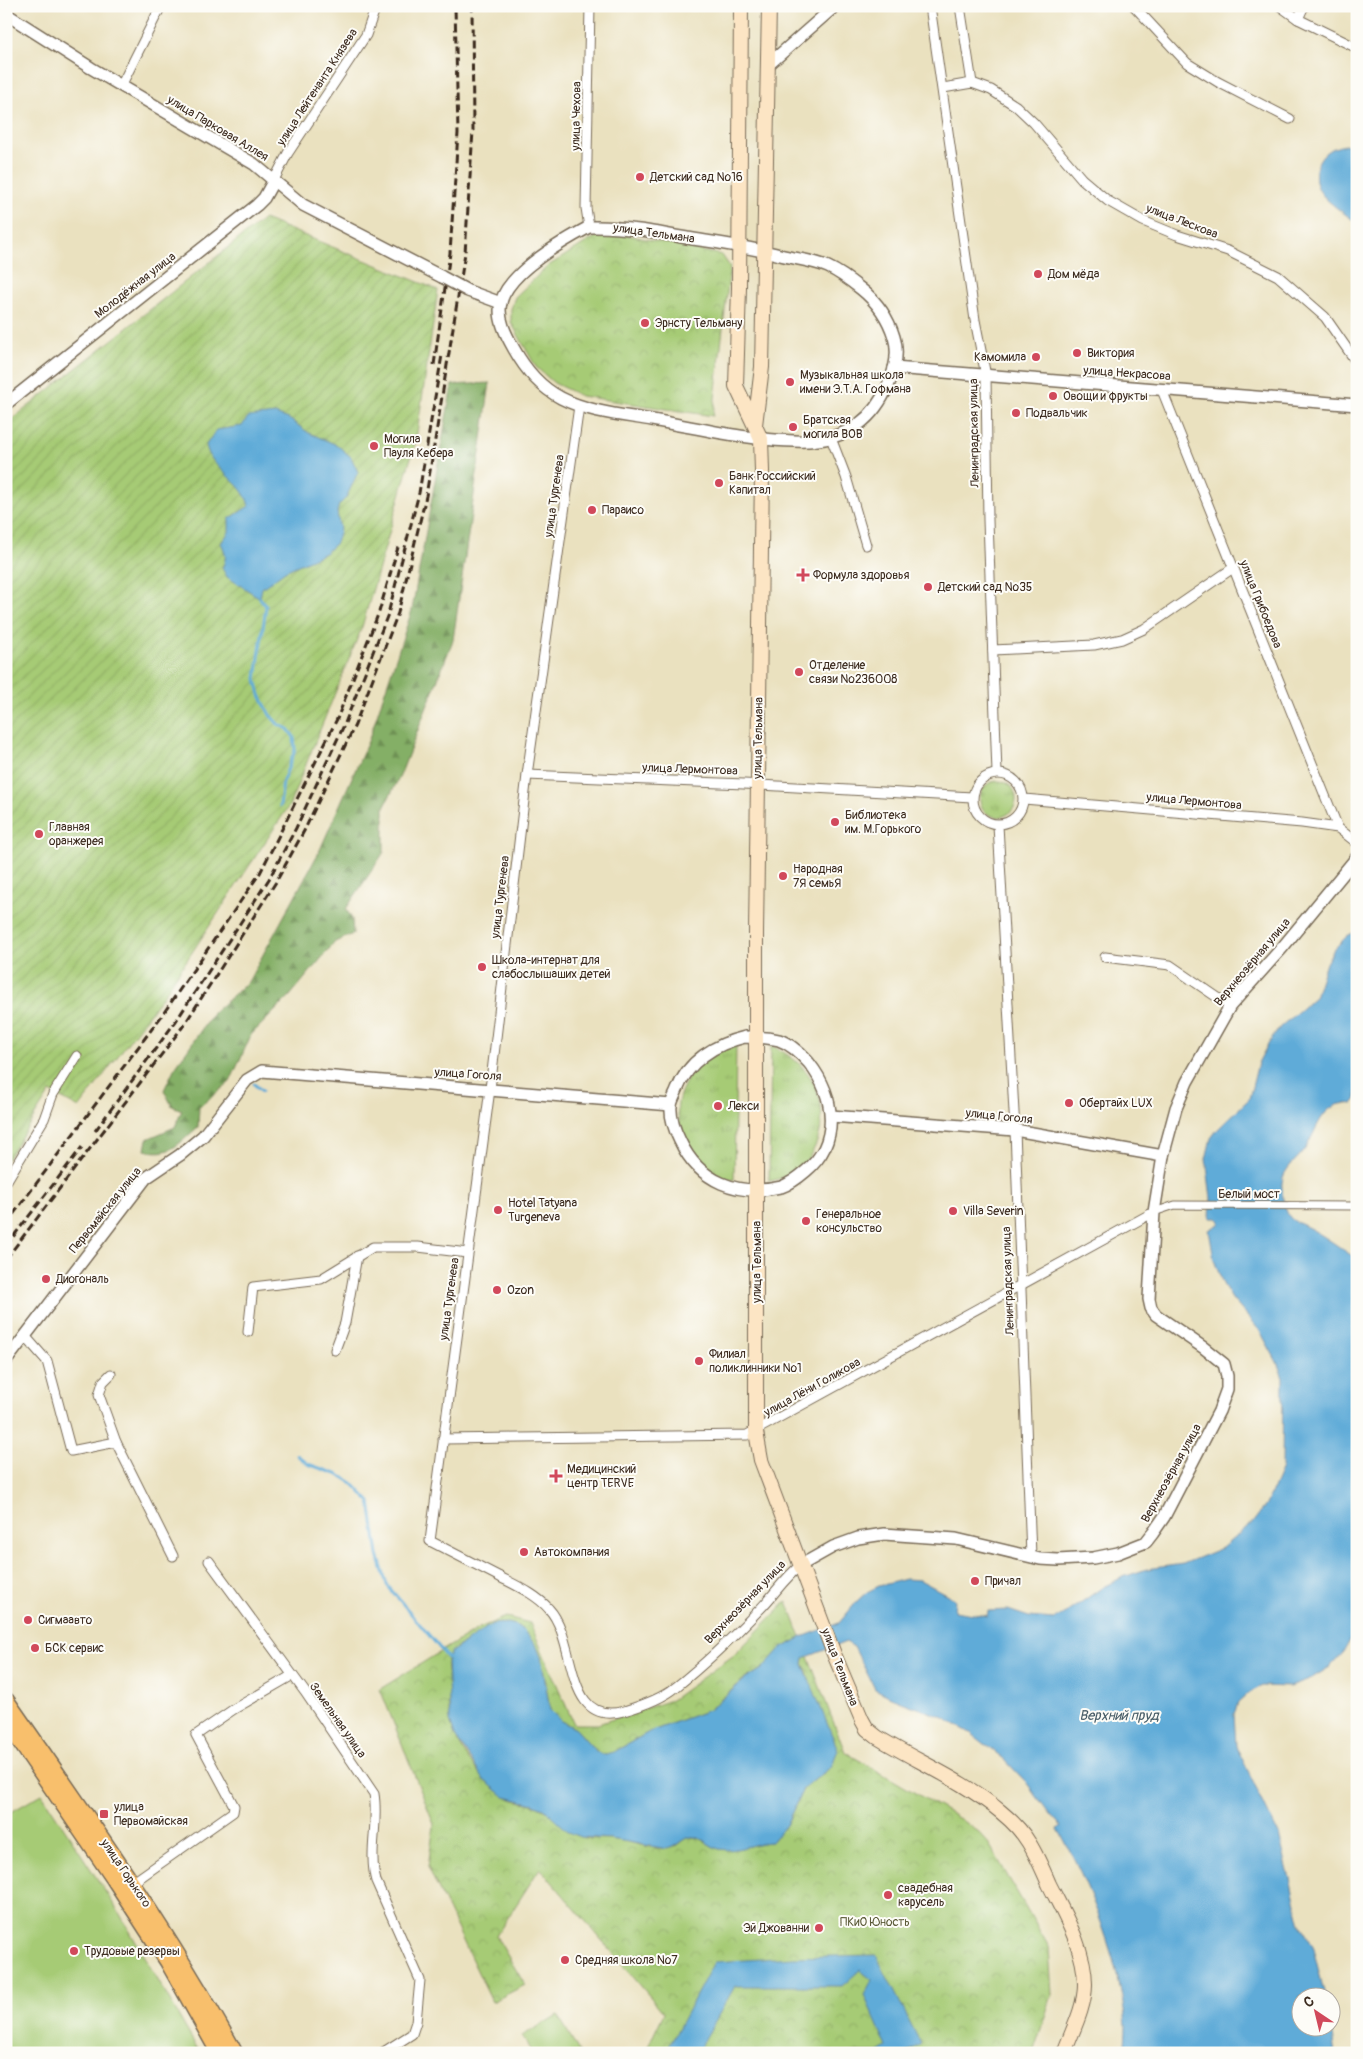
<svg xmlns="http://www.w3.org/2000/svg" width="1363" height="2059" viewBox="0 0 1363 2059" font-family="Pangolin,sans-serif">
  <defs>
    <pattern id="grass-tufts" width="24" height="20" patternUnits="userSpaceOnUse" patternTransform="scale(1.25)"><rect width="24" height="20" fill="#a6cb75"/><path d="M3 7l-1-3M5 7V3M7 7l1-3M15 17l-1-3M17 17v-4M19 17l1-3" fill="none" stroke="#90ae65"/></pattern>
    <pattern id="forest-firs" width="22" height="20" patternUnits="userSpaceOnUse" patternTransform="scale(1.25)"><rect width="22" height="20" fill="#84af66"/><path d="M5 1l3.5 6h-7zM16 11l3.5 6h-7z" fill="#6d8f53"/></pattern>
    <pattern id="park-crowns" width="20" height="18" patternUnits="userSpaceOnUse" patternTransform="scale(1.25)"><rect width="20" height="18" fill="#a6cb75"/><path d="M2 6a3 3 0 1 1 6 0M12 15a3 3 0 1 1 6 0" fill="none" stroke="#90ae65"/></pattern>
    <pattern id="garden-furrows" width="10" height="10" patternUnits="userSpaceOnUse" patternTransform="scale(1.25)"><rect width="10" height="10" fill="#a6cb75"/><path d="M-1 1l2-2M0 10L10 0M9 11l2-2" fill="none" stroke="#90ae65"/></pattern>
  </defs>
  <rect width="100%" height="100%" fill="#fdfcf7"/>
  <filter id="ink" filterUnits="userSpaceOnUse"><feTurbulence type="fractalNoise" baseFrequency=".02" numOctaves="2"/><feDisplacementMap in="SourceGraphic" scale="10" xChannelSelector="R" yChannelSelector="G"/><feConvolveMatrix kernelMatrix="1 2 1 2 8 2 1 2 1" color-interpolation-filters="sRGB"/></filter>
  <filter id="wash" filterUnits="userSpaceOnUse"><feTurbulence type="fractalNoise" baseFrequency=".0096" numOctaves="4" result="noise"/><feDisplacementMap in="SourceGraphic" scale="20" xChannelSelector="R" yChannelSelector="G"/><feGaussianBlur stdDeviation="1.12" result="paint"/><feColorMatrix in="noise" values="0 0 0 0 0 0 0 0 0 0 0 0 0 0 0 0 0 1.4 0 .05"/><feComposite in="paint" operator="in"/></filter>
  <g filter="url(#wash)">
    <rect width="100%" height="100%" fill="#eae1bf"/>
    <g fill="url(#grass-tufts)" stroke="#707a4a">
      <circle cx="998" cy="799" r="18"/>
      <path d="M 734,1045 L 736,1045 L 734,1180 C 730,1179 724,1178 719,1176 C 698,1166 674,1127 678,1103 C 680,1091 689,1074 697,1066 C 708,1055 721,1051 734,1045 Z"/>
      <path d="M 771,1045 C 783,1052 796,1059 805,1070 C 837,1108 821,1174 769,1181 Z"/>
    </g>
    <path fill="url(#forest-firs)" stroke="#606c42" d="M 490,383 L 453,640 L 400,776 L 384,807 L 384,852 L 346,909 L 352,919 L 353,934 L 335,942 L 289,997 L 251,1035 L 230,1082 L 199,1107 L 198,1127 C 179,1143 171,1157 145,1150 L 147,1139 L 175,1127 L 182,1110 L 172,1106 L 164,1090 L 174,1069 L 213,1013 L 248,982 L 319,852 L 369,739 L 412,610 L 452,385 Z"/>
    <g fill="url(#park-crowns)" stroke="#707a4a">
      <path d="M 627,235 L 722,255 L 730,267 L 713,416 L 581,396 L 554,383 L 536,367 L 511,322 L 511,309 L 515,297 L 548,266 L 595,237 Z"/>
      <path d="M 787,1601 L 801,1638 L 779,1650 L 762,1669 L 743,1680 L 709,1710 L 649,1732 L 614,1752 L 606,1754 L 600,1754 L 595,1750 L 576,1729 L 561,1721 L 550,1710 L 541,1657 L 537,1647 L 524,1631 L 516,1625 L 499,1623 C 489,1629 457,1645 451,1653 C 443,1662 448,1675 449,1685 C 450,1697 448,1708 450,1719 C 455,1746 481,1780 503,1795 C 515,1803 530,1801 542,1808 C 556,1816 564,1832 581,1837 C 591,1840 601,1838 611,1839 C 631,1841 650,1850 670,1848 C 679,1848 684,1836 693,1837 C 703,1838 710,1847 720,1849 C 739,1852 754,1842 772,1842 L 786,1825 L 803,1789 L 831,1767 L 807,1671 L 803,1664 L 804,1658 L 808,1656 L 845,1752 L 960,1819 L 979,1833 L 989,1844 L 1049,1947 L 1052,1995 L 1033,2053 L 645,2053 L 664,2013 L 540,1868 L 496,1936 L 525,1985 L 492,2002 L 428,1867 L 434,1824 L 380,1689 L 479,1628 L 506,1617 L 530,1623 L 574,1724 L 598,1724 L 671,1700 L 734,1655 Z"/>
    </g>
    <path fill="url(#garden-furrows)" stroke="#707a4a" d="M 264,219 L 438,290 L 416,440 L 362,627 L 289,806 L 165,993 L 79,1108 L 50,1092 L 6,1161 L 6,424 Z"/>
    <g fill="#a6cb75" stroke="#707a4a">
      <path d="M 42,1794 L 118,1911 L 200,2053 L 6,2053 L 6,1815 Z"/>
      <path d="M 558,2015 L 580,2053 L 532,2053 L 522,2036 Z"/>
    </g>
    <g fill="#5fabd8" stroke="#4d6a7b">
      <path d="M 1357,143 L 1357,223 C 1347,215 1328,203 1321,193 C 1310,178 1316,154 1334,148 C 1341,145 1349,145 1357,143 Z"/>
      <path d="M 275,414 L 289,419 L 309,433 L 337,445 L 351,457 L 358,472 L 346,498 L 339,505 L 337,512 L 340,530 L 336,543 L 325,553 L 285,571 L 262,588 L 260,598 L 227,577 L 222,568 C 227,558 226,553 221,543 L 229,532 L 229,519 L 249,506 C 243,480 211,471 206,445 L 216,430 L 242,426 L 248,417 Z"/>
      <path d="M 1357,931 L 1357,1099 L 1353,1104 C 1322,1099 1318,1129 1305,1149 C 1297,1161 1283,1168 1282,1183 C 1281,1193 1284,1208 1289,1216 C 1293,1222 1300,1223 1305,1226 C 1324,1235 1340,1248 1357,1259 L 1357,1614 L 1353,1635 L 1343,1653 L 1330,1667 L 1307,1681 L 1290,1687 L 1262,1686 L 1249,1693 L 1238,1703 L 1234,1714 L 1236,1746 L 1279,1835 L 1301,1924 L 1313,1948 L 1325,1996 L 1300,1996 L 1300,2026 L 1330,2026 L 1331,2023 L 1336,2053 L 1124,2053 C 1125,2044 1126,2035 1126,2026 C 1121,1965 1089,1882 1058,1829 L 1061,1826 L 1050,1814 L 1026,1782 L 1004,1759 L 972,1734 L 942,1717 L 899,1701 L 875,1689 L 854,1647 L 846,1642 L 804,1658 L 803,1664 L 838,1750 L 831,1767 L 803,1789 L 786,1825 L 772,1842 C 754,1842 738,1853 719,1849 C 710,1847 700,1835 691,1837 C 682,1839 677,1848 667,1849 L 611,1839 L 580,1837 L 570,1833 L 543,1808 L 534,1804 L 505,1797 L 484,1780 L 455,1736 L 450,1721 L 447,1662 L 451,1652 L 492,1624 L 508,1623 L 516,1625 L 524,1631 L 537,1647 L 541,1657 L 550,1710 L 561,1721 L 576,1729 L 595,1750 L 600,1754 L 606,1754 L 614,1752 L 649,1732 L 709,1710 L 744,1680 L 762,1669 L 779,1650 L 802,1637 L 839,1623 L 858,1600 L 867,1592 L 879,1586 L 906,1579 L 920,1580 L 955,1599 L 954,1611 L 987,1616 L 988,1611 L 1008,1610 L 1029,1617 L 1054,1619 L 1066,1613 L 1103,1587 L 1123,1577 L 1147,1569 L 1183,1564 L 1222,1548 L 1253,1522 L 1266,1505 L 1282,1468 L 1283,1378 L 1277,1362 L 1260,1331 L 1232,1299 L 1223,1284 L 1214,1260 L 1209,1230 L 1219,1224 L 1220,1221 L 1217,1218 L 1210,1218 L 1211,1198 L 1206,1159 L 1211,1138 L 1217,1130 L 1249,1099 L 1258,1063 L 1267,1046 L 1280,1027 L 1315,997 L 1326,963 L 1334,949 L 1347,936 Z"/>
      <path d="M 876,1955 L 921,2044 L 906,2053 L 877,2053 L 887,2047 L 864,1995 L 872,1980 L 860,1970 L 842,1986 L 735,1986 L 697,2053 L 665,2053 L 714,1962 L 792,1957 Z"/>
    </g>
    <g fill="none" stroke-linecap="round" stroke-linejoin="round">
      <g stroke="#5fabd8" stroke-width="3">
        <path d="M 260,598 L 266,606 L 256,679 L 260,695 L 270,715 L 278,724 L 288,729 L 294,737 L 295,750 L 283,781 L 280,806"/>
        <path d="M 254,1084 L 262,1091"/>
        <path d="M 297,1455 L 308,1464 L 339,1475 L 352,1483 L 370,1502 L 378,1555 L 387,1585 L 448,1658"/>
      </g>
    </g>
  </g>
  <g filter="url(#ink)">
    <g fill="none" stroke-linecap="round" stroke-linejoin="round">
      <g stroke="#786a56" stroke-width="9">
        <path id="pedestrian" d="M 1154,1212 L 1175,1205 L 1357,1206"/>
      </g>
      <g stroke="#786a56" stroke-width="11">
        <g id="minor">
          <path d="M 930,6 L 975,320 L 986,376 L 988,520 L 997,773"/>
          <path d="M 960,6 L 972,83"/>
          <path d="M 1134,6 L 1187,63 L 1218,82 L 1290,119"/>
          <path d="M 1280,6 L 1298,19 L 1357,48"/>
          <path d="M 1298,19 L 1304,6"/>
          <path d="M 121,86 L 161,6"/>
          <path d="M 943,88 L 972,83 L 991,90 L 1016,106 L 1034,123 L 1082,179 L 1108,201 L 1143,221 L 1177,235 L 1228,251 L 1278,276 L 1325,317 L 1357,363"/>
          <path d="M 274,180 L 288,153 L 366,35 L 376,6"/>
          <path d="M 589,227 L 586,208 L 590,6"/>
          <path d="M 1162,390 L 1338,828"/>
          <path d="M 579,406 L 527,775 L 490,1089 L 430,1541 C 453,1553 475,1564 498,1576 C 515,1585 536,1594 549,1609 C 578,1640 563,1728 624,1711 C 641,1706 663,1698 676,1687 C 706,1663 733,1637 760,1609 C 774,1595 785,1577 801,1565"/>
          <path d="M 831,438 L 846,477 L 866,545"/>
          <path d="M 993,650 L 1094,645 L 1122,639 L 1144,629 L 1233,568"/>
          <circle cx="998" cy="799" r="25"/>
          <path d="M 527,775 L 744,784 L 972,797"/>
          <path d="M 1024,799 L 1302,823 L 1338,828 L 1357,843"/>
          <path d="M 998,825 L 1015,1130 L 1031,1556"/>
          <path d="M 1105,957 L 1170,965 L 1230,1006"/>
          <path d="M 6,1182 L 44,1119 L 53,1094 L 77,1056"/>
          <path d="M 248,1332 L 253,1287 L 321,1279 L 373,1247 L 418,1247 L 468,1253"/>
          <path d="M 25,1336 L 47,1361 L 71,1451 L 116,1442 L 173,1556"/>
          <path d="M 335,1350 L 345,1323 L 357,1256"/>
          <path d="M 111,1374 L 103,1382 L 99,1395 L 116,1442"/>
          <path d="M 443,1439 L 747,1435 L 1154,1212"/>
          <path d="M 209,1561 L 305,1692 L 374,1794 C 379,1824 368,1852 376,1881 L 420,1980 L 416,2022 L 412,2034 L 382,2053"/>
          <path d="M 128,1886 L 233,1812 L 234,1806 L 196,1735 L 234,1709 L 291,1676"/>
        </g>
      </g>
      <g stroke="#786a56" stroke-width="14">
        <g id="tertiary">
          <path d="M 6,14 L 91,68 L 254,164 L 303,205 L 442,277"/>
          <path d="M 768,65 L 835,6"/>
          <path d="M 589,227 C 623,226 655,232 687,238 C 718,243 749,247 780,255 C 795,259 813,260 828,267 C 839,272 851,281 861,289 C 876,301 888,317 894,337 C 903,365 882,407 859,424 C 840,438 817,442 794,441 C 746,440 699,428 652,420 C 622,415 588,412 561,398 C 540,387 525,369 514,349 C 506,335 497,318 501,302 C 509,272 563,241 589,227 Z"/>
          <path d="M 468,291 L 501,303"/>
          <path d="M 894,368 L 1357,405"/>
          <path d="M 6,404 L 257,205 L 264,198 L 274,180"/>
          <path d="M 745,1037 C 757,1037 768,1037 779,1040 C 791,1044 801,1054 809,1063 C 835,1096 841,1142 806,1171 C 799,1177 790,1184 781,1187 C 738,1197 699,1182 680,1141 C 675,1131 670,1116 671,1105 C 672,1100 675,1095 677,1090 C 688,1061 715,1044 745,1037 Z"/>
          <path d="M 831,1116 L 1015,1130 L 1163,1156"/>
          <path d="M 6,1361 L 146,1178 L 180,1155 L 203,1136 L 247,1080 L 262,1071 L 671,1105"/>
          <path d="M 801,1565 L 833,1547 L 858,1538 L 884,1534 L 956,1539 L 1040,1559 L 1058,1560 L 1093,1558 L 1118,1553 L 1146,1542 L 1153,1533 L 1164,1517 L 1219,1411 L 1227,1389 L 1227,1376 L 1224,1364 L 1204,1348 L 1156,1315 L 1151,1308 L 1149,1299 L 1154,1212 L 1163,1156 L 1176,1108 L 1187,1082 L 1230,1006 L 1282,948 L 1357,857"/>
        </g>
      </g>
      <g stroke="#786a56" stroke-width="16">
        <g id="secondary">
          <path d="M 741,6 L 739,288 L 736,386 L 761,439 L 762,471 L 756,934 L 756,1432 L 761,1460 L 834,1654 L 862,1720 L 867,1729 L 877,1737 C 918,1762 964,1781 1001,1812 C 1012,1821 1022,1831 1029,1843 C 1037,1856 1043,1870 1049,1884 C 1064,1914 1085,1949 1085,1984 C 1085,2008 1072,2031 1064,2053"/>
          <path d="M 755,425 L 762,367 L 769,6"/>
        </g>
      </g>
      <g stroke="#786a56" stroke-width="18">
        <g id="primary">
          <path d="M 6,1700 C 86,1815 167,1929 235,2053"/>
          <path d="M 6,1721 L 114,1879 L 168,1962 L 219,2053"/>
        </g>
      </g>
      <use href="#pedestrian" stroke="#fff" stroke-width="7"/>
      <use href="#minor" stroke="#fff" stroke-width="9"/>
      <use href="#tertiary" stroke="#fff" stroke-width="11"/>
      <use href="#secondary" stroke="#fce5c4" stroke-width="14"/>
      <use href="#primary" stroke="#f8bf6c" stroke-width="15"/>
      <g stroke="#3b2a1e" stroke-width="3" stroke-dasharray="8 4" stroke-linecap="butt">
        <path d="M 434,365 L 450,253 L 458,133 L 455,6"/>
        <path d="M 95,1131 L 176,1021 L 269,879 L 296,828 L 345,723 L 388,614 L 419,493 L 442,355"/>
        <path d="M 6,1224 L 163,1014 L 260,873 L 337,719 L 379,612 L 399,544"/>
        <path d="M 6,1246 L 82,1147"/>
        <path d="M 6,1259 L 184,1025 L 276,882 L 304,831 L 355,725 L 398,613 L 426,496 L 465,253 L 473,131 L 472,6"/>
      </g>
      <g stroke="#786a56" stroke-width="14" stroke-linecap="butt">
        <path id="tertiary-bridge" d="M 442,277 L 468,291"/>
      </g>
      <use href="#tertiary-bridge" stroke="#fff" stroke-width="11"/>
    </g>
  </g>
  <g fill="#d1495b" stroke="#fdfcf7" stroke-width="2">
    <circle cx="640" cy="177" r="5"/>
    <circle cx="1038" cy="274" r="5"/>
    <circle cx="645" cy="323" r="5"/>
    <circle cx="1077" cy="353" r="5"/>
    <circle cx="1036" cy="357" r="5"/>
    <circle cx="790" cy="382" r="5"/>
    <circle cx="1053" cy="396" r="5"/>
    <circle cx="1016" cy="413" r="5"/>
    <circle cx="793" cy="427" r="5"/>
    <circle cx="374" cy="446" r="5"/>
    <circle cx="719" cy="483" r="5"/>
    <circle cx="592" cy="510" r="5"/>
    <path d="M800.5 567.5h5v5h5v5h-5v5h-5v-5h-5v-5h5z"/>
    <circle cx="928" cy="587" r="5"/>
    <circle cx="799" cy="672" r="5"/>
    <circle cx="835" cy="822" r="5"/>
    <circle cx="39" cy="834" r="5"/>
    <circle cx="783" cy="876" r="5"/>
    <circle cx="482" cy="967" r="5"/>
    <circle cx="1069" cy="1103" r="5"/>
    <circle cx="718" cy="1106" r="5"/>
    <circle cx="498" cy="1210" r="5"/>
    <circle cx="953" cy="1211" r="5"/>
    <circle cx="806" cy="1221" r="5"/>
    <circle cx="46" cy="1279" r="5"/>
    <circle cx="497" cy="1290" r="5"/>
    <circle cx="699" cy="1361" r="5"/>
    <path d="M553.5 1468.5h5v5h5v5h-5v5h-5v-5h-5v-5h5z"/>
    <circle cx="524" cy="1552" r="5"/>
    <circle cx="975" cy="1581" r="5"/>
    <circle cx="28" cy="1620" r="5"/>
    <circle cx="35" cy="1648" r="5"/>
    <rect x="99" y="1809" width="10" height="10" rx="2.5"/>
    <circle cx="888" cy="1895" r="5"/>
    <circle cx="819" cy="1928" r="5"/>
    <circle cx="74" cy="1951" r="5"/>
    <circle cx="565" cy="1960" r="5"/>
  </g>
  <g text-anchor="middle" stroke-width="4" stroke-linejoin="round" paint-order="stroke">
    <g font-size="12" fill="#3b2a1e" stroke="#fdfcf7">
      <text transform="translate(317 87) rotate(-57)" y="4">улица Лейтенанта Князева</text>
      <text transform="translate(576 116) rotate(-89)" y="4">улица Чехова</text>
      <text transform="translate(218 128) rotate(31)" y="4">улица Парковая Аллея</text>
      <text transform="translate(1182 221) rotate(21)" y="4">улица Лескова</text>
      <text transform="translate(654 233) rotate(8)" y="4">улица Тельмана</text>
      <text transform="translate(135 285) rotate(-38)" y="4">Молодёжная улица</text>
      <text transform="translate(1127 373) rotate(4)" y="4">улица Некрасова</text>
      <text transform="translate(974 433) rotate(-91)" y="4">Ленинградская улица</text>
      <text transform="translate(554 496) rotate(-82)" y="4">улица Тургенева</text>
      <text transform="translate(1261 604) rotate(68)" y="4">улица Грибоедова</text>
      <text transform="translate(758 738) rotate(-89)" y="4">улица Тельмана</text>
      <text transform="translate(690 769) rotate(2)" y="4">улица Лермонтова</text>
      <text transform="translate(1194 801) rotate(5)" y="4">улица Лермонтова</text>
      <text transform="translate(500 897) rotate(-83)" y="4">улица Тургенева</text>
      <text transform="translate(1252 962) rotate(-50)" y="4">Верхнеозёрная улица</text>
      <text transform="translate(468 1074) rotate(4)" y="4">улица Гоголя</text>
      <text transform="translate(999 1116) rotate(6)" y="4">улица Гоголя</text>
      <text x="1249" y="1198">Белый мост</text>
      <text transform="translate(105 1210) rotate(-51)" y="4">Первомайская улица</text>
      <text transform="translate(757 1262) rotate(-90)" y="4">улица Тельмана</text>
      <text transform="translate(1008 1281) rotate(-92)" y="4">Ленинградская улица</text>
      <text transform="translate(449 1299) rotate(-82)" y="4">улица Тургенева</text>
      <text transform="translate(812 1387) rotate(-29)" y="4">улица Лёни Голикова</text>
      <text transform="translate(1171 1473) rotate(-61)" y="4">Верхнеозёрная улица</text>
      <text transform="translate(745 1602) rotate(-46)" y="4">Верхнеозёрная улица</text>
      <text transform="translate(840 1667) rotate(69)" y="4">улица Тельмана</text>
      <text transform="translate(338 1720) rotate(55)" y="4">Земельная улица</text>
      <text transform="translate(126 1873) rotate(56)" y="4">улица Горького</text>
    </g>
    <g font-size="12" fill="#3b2a1e" stroke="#fdfcf7" text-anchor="start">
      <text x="650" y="181">Детский сад №16</text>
      <text x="1048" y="278">Дом мёда</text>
      <text x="655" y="327">Эрнсту Тельману</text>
      <text x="1087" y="357">Виктория</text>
      <text x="1026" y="361" text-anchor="end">Камомила</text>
      <text x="800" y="379">Музыкальная школа<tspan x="800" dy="14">имени Э.Т.А. Гофмана</tspan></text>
      <text x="1063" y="400">Овощи и фрукты</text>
      <text x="1026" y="417">Подвальчик</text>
      <text x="803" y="424">Братская<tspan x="803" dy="14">могила ВОВ</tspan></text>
      <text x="384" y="443">Могила<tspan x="384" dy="14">Пауля Кебера</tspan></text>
      <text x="729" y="480">Банк Российский<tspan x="729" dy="14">Капитал</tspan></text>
      <text x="602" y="514">Параисо</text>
      <text x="813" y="579">Формула здоровья</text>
      <text x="938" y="591">Детский сад №35</text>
      <text x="809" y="669">Отделение<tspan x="809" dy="14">связи №236008</tspan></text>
      <text x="845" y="819">Библиотека<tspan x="845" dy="14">им. М.Горького</tspan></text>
      <text x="49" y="831">Главная<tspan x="49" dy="14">оранжерея</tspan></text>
      <text x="793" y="873">Народная<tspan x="793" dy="14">7Я семьЯ</tspan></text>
      <text x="492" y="964">Школа-интернат для<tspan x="492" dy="14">слабослышаших детей</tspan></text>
      <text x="1079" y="1107">Обертайх LUX</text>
      <text x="728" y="1110">Лекси</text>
      <text x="508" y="1207">Hotel Tatyana<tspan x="508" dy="14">Turgeneva</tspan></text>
      <text x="963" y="1215">Villa Severin</text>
      <text x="816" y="1218">Генеральное<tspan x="816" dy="14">консульство</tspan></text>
      <text x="56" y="1283">Диогональ</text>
      <text x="507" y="1294">Ozon</text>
      <text x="709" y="1358">Филиал<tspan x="709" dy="14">поликлинники №1</tspan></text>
      <text x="567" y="1473">Медицинский<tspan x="567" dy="14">центр TERVE</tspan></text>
      <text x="534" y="1556">Автокомпания</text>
      <text x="985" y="1585">Причал</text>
      <text x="38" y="1624">Сигмаавто</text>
      <text x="45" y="1652">БСК сервис</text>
      <text x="114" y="1811">улица<tspan x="114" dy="14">Первомайская</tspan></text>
      <text x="898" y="1892">свадебная<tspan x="898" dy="14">карусель</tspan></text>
      <text x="809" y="1932" text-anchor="end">Эй Джованни</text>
      <text x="84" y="1955">Трудовые резервы</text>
      <text x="575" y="1964">Средняя школа №7</text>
    </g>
    <g font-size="12" fill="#5b5a38" stroke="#fdfcf7">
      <text x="875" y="1926">ПКиО Юность</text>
    </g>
    <g font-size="14" font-style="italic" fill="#495e68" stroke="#fdfcf7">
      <text x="1119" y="1720">Верхний пруд</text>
    </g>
  </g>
  <rect width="1363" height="2059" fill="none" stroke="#fdfcf7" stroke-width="25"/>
  <g transform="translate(1316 2012) rotate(325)"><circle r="24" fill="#fdfcf7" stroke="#afa8a0"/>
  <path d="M0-4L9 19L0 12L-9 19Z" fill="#d1495b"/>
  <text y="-8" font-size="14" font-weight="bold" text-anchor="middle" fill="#3b2a1e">С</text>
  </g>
</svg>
